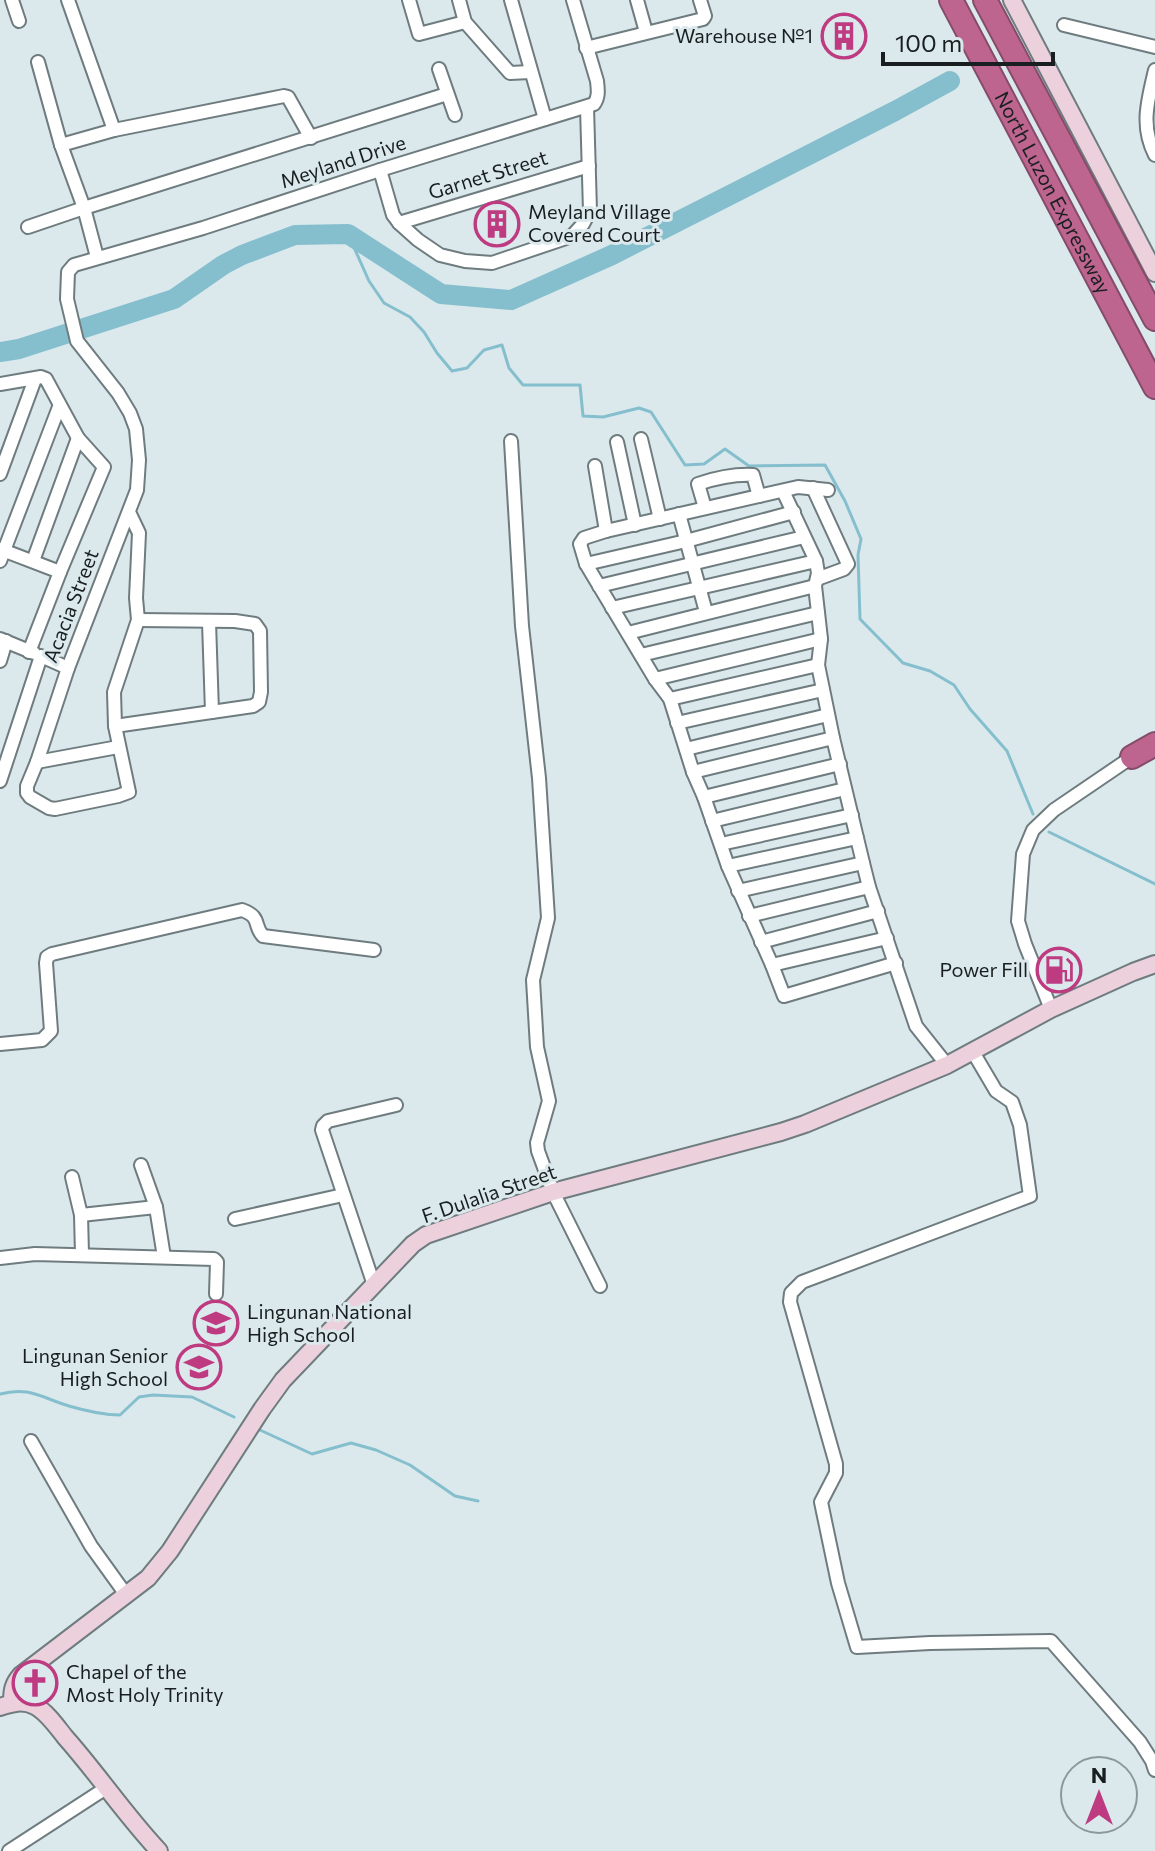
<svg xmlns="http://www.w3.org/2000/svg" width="1155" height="1851" viewBox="0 0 1155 1851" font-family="Commissioner,sans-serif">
  <rect width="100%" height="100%" fill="#dbe9ed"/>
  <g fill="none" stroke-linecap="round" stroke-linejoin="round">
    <g stroke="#85bfce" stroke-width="3">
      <path d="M 348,234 L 369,281 L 384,303 L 410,317 L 424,332 L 437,353 L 452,371 L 467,368 L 484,350 L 502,345 L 509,368 L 523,385 L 580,385 L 583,416 L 603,417 L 639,408 L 651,412 L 685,465 L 704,464 L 725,449 L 749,466 L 825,465 L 845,501 L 861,539 L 858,555 L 860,619 L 903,663 L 930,671 L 954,685 L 970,709 L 1007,751 L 1033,814"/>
      <path d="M 1049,832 L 1155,884"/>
      <path d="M 0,1394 C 29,1386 42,1398 69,1406 C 86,1411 103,1415 120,1415 L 139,1397 L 153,1395 L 192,1397 L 234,1417"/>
      <path d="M 260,1430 L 312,1454 L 351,1443 L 376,1450 L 410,1465 L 455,1496 L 478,1501"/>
    </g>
    <path stroke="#85bfce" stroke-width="20" d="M 0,352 L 19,349 L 174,299 L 223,265 L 242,255 L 295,235 L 348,234 L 441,294 L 511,300 L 612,255 L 895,111 L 950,81"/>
    <g stroke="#6f7c7f" stroke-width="16">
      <g id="street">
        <path d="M 12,0 L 19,21"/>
        <path d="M 68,0 L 114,130"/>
        <path d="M 409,0 L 419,34 L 465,22"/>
        <path d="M 459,0 L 465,22 L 510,73 L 530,72"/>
        <path d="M 511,0 L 545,119"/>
        <path d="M 637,0 L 646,32"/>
        <path d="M 1064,25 L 1155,47"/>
        <path d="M 586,48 L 703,19 L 705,16 L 700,0"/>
        <path d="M 38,62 L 61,145 L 84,208 L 97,257"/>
        <path d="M 439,69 L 455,115"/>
        <path d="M 1155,70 C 1148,100 1140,126 1155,155"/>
        <path d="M 61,145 L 114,130 L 284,96 L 288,97 L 311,138"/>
        <path d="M 380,170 L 393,215 L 399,223 L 418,240 L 440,255 L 465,261 L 492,263 L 572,236 L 583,224 L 590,211 L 587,107"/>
        <path d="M 399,223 L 589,166"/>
        <path d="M 28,227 L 84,208 L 447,94"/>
        <path d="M 0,384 L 41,377 L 46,379 L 78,438 L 104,467 L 60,572"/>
        <path d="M 641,439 L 660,519"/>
        <path d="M 511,441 L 522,626 L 539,778 L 548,918 L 533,980 L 537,1047 L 549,1101 L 537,1143 L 538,1151 L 553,1192 L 600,1286"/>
        <path d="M 617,442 L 635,525"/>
        <path d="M 595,466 L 606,531"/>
        <path d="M 0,474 L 35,379"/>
        <path d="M 813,488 L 848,564 L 844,569 L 817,579"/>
        <path d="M 828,490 L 798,487 L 606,531 L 584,538 L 580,544 L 586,564 L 655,679 L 670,699 L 693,772 L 704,797 L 728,866 L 772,965 L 784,996 L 896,963"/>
        <path d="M 783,491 L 816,561 L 818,573 L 815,586 L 821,639 L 818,665 L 833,738 L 863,863 L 869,887 L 916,1026 L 947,1065"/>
        <path d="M 705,508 L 698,484 C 716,478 733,474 753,475 L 759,496"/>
        <path d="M 129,512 L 139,533 L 136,598 L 138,620 L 114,692 L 115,726 L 129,792 L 118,796 L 55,809 L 49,808 L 30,797 L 27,793 L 27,786 L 37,762 L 68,668 L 137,490 L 139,460 L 136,429 L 130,413 L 118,393 L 77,341 L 67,299 L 68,272 L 74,265 L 203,228 L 380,170 L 594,104 C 599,97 598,90 597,81 L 573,0"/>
        <path d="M 679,514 L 706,612"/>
        <path d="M 0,549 L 60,572 L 29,652"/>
        <path d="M 0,561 L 59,407"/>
        <path d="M 33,561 L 78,438"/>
        <path d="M 586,564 L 686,541 L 794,512"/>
        <path d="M 599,586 L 804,537"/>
        <path d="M 612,608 L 816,561"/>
        <path d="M 209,622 L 212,712"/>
        <path d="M 628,633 L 815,586"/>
        <path d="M 0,639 L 34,653"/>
        <path d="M 641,655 L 818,613"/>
        <path d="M 0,661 L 6,641"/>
        <path d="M 655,679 L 821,639"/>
        <path d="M 670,699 L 818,665"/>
        <path d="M 677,723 L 823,690"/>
        <path d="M 115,726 L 253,706 L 259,702 L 261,692 L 260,631 L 255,624 L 235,621 L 138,620"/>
        <path d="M 686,749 L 828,715"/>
        <path d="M 37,762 L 118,747"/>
        <path d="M 693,772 L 833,738"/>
        <path d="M 0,781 L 41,656 L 68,668"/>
        <path d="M 704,797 L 840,764"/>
        <path d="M 712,821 L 845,789"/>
        <path d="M 721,844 L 852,815"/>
        <path d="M 728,866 L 857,838"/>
        <path d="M 738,891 L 863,863"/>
        <path d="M 749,916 L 869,887"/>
        <path d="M 761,942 L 878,911"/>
        <path d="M 772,965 L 887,938"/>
        <path d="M 1051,1009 L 1025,944 L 1018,921 L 1023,854 L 1033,830 L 1054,810 L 1132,757"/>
        <path d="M 0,1044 L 42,1040 L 51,1031 L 46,963 L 47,957 L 52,954 L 242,910 C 262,917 253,926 263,936 L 374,950"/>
        <path d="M 973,1052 L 996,1091 L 1012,1102 L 1020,1125 L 1030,1196 L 802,1282 L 791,1293 L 790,1302 L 836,1464 L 836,1473 L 821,1502 L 838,1583 L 857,1647 L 930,1643 L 1051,1641 L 1140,1742 L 1152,1761 L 1155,1770"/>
        <path d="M 141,1165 L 156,1207 L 164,1257"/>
        <path d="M 72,1177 L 81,1215 L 82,1254"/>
        <path d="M 81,1215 L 156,1207"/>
        <path d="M 235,1219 L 343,1195"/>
        <path d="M 0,1258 L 35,1254 L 214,1259 L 217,1262 L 216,1294"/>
        <path d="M 374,1285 L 322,1130 L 323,1126 L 328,1121 L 396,1105"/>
        <path d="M 31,1441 L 91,1546 L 127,1596"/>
        <path d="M 9,1851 L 106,1788"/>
      </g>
    </g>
    <g stroke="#6f7c7f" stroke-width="20">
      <g id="secondary">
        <path d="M 1012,0 L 1155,273"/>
        <path d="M 12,1703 C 12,1690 13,1684 21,1675 L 148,1578 L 170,1551 L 262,1409 L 283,1380 L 413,1244 L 426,1235 L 553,1192 L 781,1132 L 805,1124 L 947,1065 L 1051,1009 L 1133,972 L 1155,964"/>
        <path d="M 0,1707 C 12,1703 23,1700 35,1706 C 47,1712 57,1727 65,1737 C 98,1774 125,1815 159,1851"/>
      </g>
    </g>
    <g stroke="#844c68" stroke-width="26">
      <g id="highway">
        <path id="s1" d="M 951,0 L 1155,387"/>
        <path d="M 985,0 L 1155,319"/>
        <path d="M 1132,757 L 1155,744"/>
      </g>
    </g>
    <use href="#street" stroke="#fff" stroke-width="12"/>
    <use href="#secondary" stroke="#ecd1dd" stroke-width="16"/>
    <use href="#highway" stroke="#be658f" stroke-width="22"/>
  </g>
  <defs>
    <g id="building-ring" transform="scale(2.3)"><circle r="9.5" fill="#dbe9ed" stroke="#be3b81" stroke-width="1.5"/><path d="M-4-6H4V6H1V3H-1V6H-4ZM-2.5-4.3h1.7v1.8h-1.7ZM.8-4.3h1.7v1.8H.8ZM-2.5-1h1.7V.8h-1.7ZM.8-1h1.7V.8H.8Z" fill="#be3b81"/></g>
    <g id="fuel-ring" transform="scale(2.3)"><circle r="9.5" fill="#dbe9ed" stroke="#be3b81" stroke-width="1.5"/><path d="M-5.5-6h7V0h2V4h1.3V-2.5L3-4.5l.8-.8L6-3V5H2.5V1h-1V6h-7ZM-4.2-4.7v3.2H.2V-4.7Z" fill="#be3b81"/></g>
    <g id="school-ring" transform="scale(2.3)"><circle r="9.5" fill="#dbe9ed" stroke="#be3b81" stroke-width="1.5"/><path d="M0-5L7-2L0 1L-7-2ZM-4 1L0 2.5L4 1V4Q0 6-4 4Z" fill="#be3b81"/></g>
    <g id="church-ring" transform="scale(2.3)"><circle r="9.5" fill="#dbe9ed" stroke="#be3b81" stroke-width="1.5"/><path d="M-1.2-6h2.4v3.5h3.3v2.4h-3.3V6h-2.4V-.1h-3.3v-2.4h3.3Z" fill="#be3b81"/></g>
  </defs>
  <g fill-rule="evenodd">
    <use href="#building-ring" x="844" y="36"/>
    <use href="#building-ring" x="497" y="224"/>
    <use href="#fuel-ring" x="1059" y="970"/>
    <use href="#school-ring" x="216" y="1323"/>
    <use href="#school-ring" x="199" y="1367"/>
    <use href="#church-ring" x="35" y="1683"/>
  </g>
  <g text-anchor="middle" stroke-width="6" stroke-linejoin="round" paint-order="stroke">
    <g font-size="20" fill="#191f20" stroke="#dbe9ed" text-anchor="end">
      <text x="813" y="43">Warehouse №1</text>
      <text x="528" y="219" text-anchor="start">Meyland Village<tspan x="528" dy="23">Covered Court</tspan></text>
      <text x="1028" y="977">Power Fill</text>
      <text x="247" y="1319" text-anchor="start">Lingunan National<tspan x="247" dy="23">High School</tspan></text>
      <text x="168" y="1363">Lingunan Senior<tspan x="168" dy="23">High School</tspan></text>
      <text x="66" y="1679" text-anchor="start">Chapel of the<tspan x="66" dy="23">Most Holy Trinity</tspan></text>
    </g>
    <g font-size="20" fill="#191f20" stroke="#dbe9ed">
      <text transform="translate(343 162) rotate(-18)" y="7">Meyland Drive</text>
      <text transform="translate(488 175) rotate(-17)" y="7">Garnet Street</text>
      <text dy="7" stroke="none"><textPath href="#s1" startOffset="218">North Luzon Expressway</textPath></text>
      <text transform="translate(71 606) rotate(-69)" y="7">Acacia Street</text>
      <text transform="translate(489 1194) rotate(-19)" y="7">F. Dulalia Street</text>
    </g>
  </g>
  <g transform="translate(1099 1795)"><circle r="38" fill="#dbe9ed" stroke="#8d989b" stroke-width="2"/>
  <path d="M0-6L14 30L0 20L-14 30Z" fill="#be3b81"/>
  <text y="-12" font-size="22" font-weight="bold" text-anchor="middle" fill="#191f20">N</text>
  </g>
  <path d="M883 52v12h170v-12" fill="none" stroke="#191f20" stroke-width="4"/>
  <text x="895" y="52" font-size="24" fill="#191f20" stroke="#dbe9ed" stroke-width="6" paint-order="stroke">100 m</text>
</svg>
